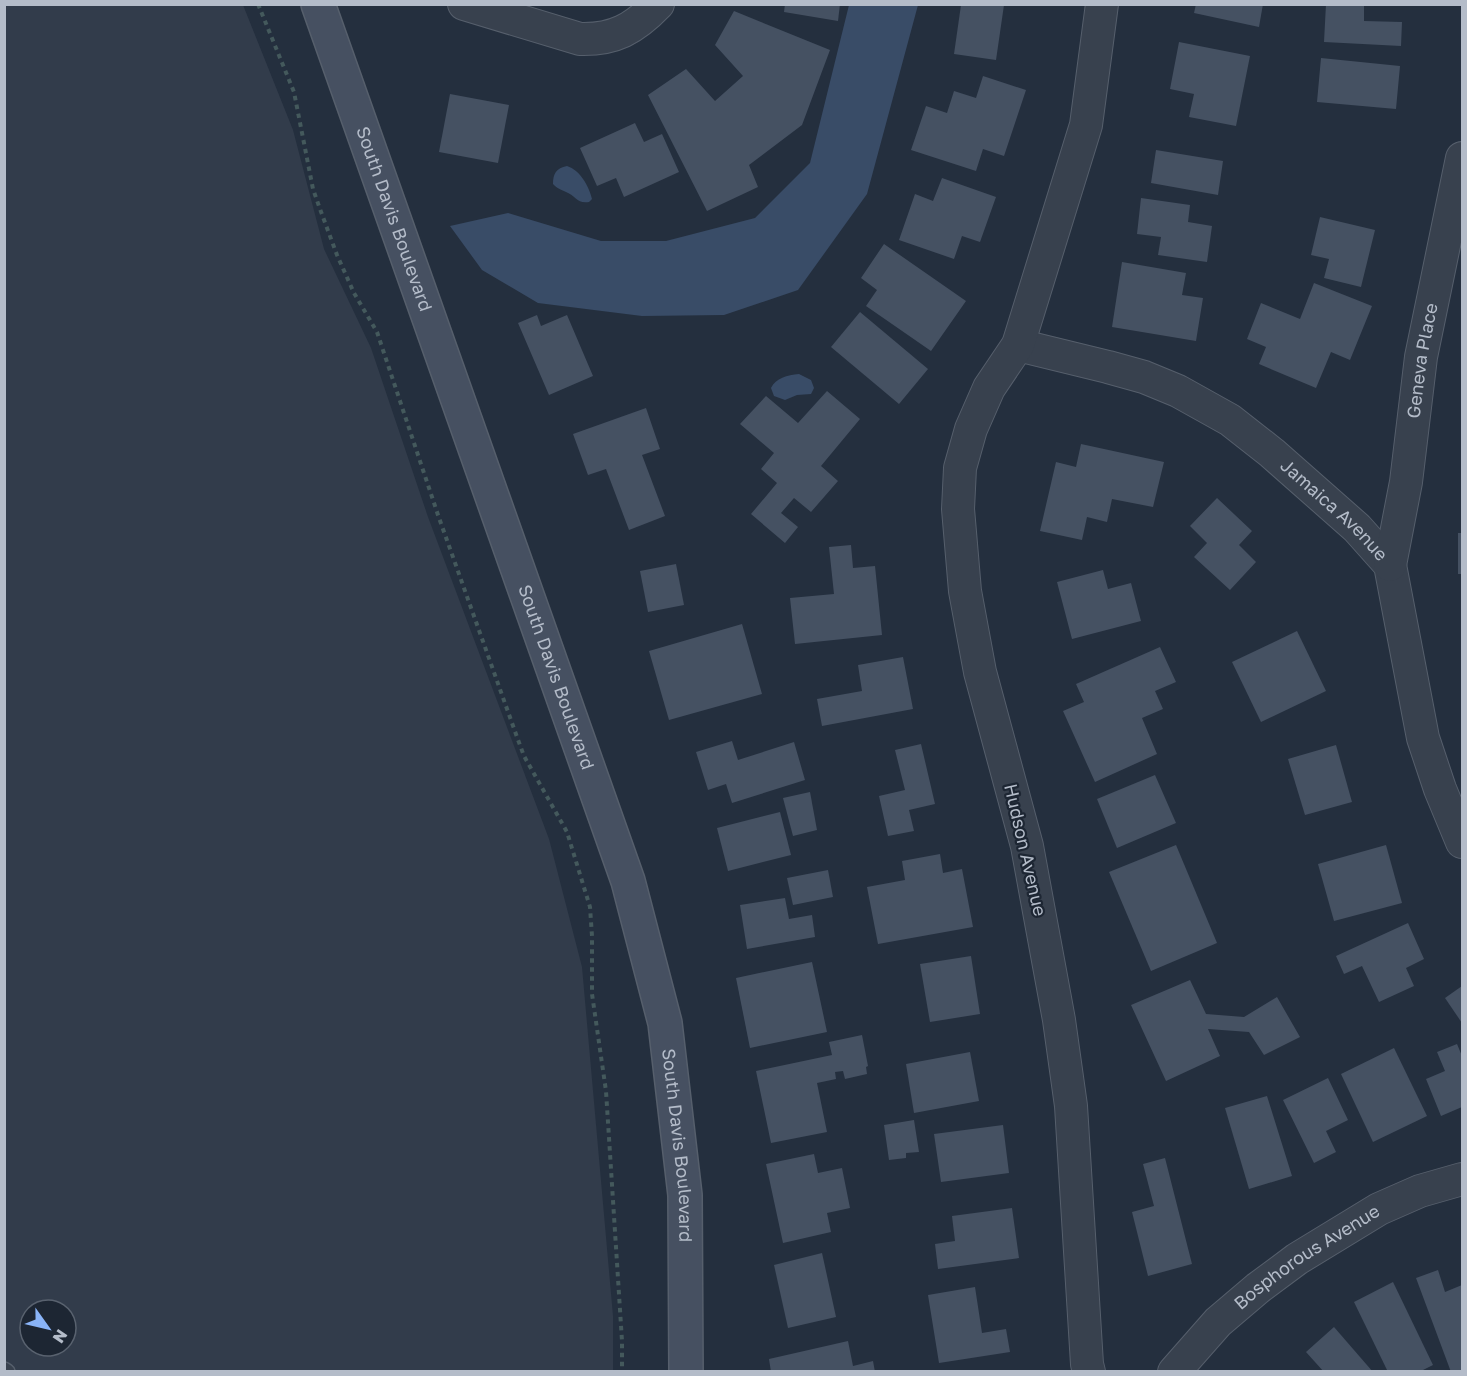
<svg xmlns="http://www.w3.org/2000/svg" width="1467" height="1376" viewBox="0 0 1467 1376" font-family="'Golos Text',sans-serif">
  <rect width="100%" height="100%" fill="#242f3e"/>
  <path fill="#323c4b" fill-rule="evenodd" d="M 5,5 L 243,5 L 293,130 L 324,249 L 371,348 L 428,517 L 549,839 L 582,967 L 613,1316 L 613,1371 L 5,1372 ZM 30,1310 L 66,1310 L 66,1346 L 30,1346 Z"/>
  <g fill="#394c67">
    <path d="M 849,5 L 918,5 L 867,194 L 798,290 L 724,315 L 642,316 L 538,303 L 482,270 L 450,226 L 508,213 L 601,241 L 666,241 L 755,218 L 810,163 Z"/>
    <path d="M 567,166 C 580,170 589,186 592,199 L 589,202 C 577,204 576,196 566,192 C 560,189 558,189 553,184 C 553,174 556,168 567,166 Z"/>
    <path d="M 799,374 L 811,380 L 814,388 L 811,394 L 797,395 L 785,400 L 774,396 L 771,388 C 776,378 787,375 799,374 Z"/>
  </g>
  <g fill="#455162">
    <path d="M 785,4 L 840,4 L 838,21 L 784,12 Z"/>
    <path d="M 1196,4 L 1263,4 L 1259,27 L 1194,13 Z"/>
    <path d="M 1326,4 L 1364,4 L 1364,21 L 1402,22 L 1401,46 L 1324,42 Z"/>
    <path d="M 961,5 L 1004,5 L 996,60 L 954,54 Z"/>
    <path d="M 734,11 L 830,50 L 802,125 L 749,165 L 758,187 L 707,211 L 648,95 L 686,69 L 715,101 L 743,76 L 715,45 Z"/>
    <path d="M 1179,42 L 1250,56 L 1236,126 L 1189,117 L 1194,94 L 1170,89 Z"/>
    <path d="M 1321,58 L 1400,66 L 1396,109 L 1317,102 Z"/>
    <path d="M 983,76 L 1026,90 L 1004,156 L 983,149 L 976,171 L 911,150 L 926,106 L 947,113 L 954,91 L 976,98 Z"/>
    <path d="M 450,94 L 509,105 L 498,163 L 439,152 Z"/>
    <path d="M 635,123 L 644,142 L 662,134 L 679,172 L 624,197 L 616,178 L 597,186 L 580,148 Z"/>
    <path d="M 1156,150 L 1223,161 L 1218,195 L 1151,183 Z"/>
    <path d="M 942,178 L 996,197 L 980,242 L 962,236 L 954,259 L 899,240 L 915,194 L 933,201 Z"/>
    <path d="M 1141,198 L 1190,205 L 1188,222 L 1212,226 L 1207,262 L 1158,255 L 1161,237 L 1137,234 Z"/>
    <path d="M 1320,217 L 1375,230 L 1361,287 L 1324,278 L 1329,259 L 1311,255 Z"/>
    <path d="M 884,244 L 966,301 L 931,351 L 866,306 L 877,290 L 861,278 Z"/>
    <path d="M 1122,262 L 1186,273 L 1182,295 L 1203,298 L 1196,341 L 1112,327 Z"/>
    <path d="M 1314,283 L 1372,306 L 1350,360 L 1331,352 L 1316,388 L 1259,364 L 1266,347 L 1247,339 L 1261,303 L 1300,319 Z"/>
    <path d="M 860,312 L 928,369 L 899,404 L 831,347 Z"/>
    <path d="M 537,315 L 541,326 L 567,315 L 593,376 L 549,395 L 518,323 Z"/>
    <path d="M 827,391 L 860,419 L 821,466 L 838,481 L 811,512 L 794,498 L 781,513 L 798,527 L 785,543 L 751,514 L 777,483 L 761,469 L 774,453 L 740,424 L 766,396 L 798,423 Z"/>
    <path d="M 646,408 L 660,449 L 642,455 L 665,516 L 629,530 L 606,469 L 588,475 L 573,434 Z"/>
    <path d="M 1081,444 L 1164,462 L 1153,507 L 1112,499 L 1107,522 L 1087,517 L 1082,540 L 1040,531 L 1056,462 L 1076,467 Z"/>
    <path d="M 1217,498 L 1252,531 L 1239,545 L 1256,562 L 1230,590 L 1194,557 L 1207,543 L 1190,526 Z"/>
    <rect x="1458" y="533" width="4" height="41"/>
    <path d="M 851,545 L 853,568 L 875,566 L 882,635 L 795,644 L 790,598 L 834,594 L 829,547 Z"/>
    <path d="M 676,564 L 684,605 L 648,612 L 640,571 Z"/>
    <path d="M 1103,570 L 1108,589 L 1131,583 L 1141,621 L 1072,639 L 1057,582 Z"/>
    <path d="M 742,624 L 762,694 L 669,720 L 649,651 Z"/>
    <path d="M 1297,631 L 1326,691 L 1261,722 L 1232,662 Z"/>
    <path d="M 1160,647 L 1176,682 L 1155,691 L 1163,709 L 1142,718 L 1157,754 L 1095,782 L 1063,711 L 1084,702 L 1076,684 Z"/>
    <path d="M 903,657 L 913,709 L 822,726 L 817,699 L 862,691 L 858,665 Z"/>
    <path d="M 732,741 L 738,760 L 794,742 L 805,780 L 732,803 L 726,784 L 708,790 L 696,752 Z"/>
    <path d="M 921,744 L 935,804 L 909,810 L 914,831 L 888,836 L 879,796 L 905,790 L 895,750 Z"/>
    <path d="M 1336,745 L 1352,802 L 1305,815 L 1288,759 Z"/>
    <path d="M 1155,775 L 1176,823 L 1117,848 L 1097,799 Z"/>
    <path d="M 810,792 L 817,830 L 793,836 L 783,798 Z"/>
    <path d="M 780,812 L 791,855 L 728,871 L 717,828 Z"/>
    <path d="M 1176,845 L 1217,943 L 1151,971 L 1109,872 Z"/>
    <path d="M 1386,845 L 1402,903 L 1334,921 L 1318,864 Z"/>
    <path d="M 940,854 L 943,873 L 962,869 L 973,927 L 878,944 L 867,887 L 905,880 L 902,861 Z"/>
    <path d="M 828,870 L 833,897 L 793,905 L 787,878 Z"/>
    <path d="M 785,898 L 789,919 L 812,915 L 815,937 L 747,949 L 740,905 Z"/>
    <path d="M 1408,923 L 1424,959 L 1406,968 L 1414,986 L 1379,1002 L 1362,966 L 1344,974 L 1336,956 Z"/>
    <path d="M 971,956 L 980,1014 L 930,1022 L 920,964 Z"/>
    <path d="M 812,962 L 827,1032 L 750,1048 L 736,978 Z"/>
    <path d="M 1190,980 L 1206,1014 L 1244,1017 L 1277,997 L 1300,1037 L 1264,1055 L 1249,1032 L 1208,1029 L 1220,1056 L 1166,1081 L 1131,1005 Z"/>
    <path d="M 1462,986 L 1462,1023 L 1445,998 Z"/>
    <path d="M 862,1035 L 868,1066 L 866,1067 L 867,1074 L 845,1079 L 843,1071 L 835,1072 L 836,1079 L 817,1083 L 827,1132 L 771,1143 L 756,1071 L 832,1055 L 829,1042 Z"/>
    <path d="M 1457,1044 L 1462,1056 L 1462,1107 L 1441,1116 L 1426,1079 L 1445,1071 L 1437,1052 Z"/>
    <path d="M 1394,1048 L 1427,1116 L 1373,1142 L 1341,1074 Z"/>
    <path d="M 970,1052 L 979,1101 L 914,1113 L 906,1064 Z"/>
    <path d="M 1328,1078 L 1348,1120 L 1326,1131 L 1336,1152 L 1314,1163 L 1283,1100 Z"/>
    <path d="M 1267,1096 L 1292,1176 L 1249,1189 L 1225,1108 Z"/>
    <path d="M 914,1120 L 919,1152 L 906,1153 L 906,1158 L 889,1160 L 884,1125 Z"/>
    <path d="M 1003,1125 L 1009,1173 L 941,1182 L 934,1134 Z"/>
    <path d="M 814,1154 L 818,1173 L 842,1168 L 850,1208 L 827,1213 L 831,1232 L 783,1243 L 766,1164 Z"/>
    <path d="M 1165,1158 L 1192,1264 L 1148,1276 L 1132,1212 L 1154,1206 L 1143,1164 Z"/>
    <path d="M 1012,1208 L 1019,1258 L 938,1269 L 935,1244 L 955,1241 L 952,1216 Z"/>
    <path d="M 822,1253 L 836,1317 L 788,1328 L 774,1265 Z"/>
    <path d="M 1438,1270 L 1445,1292 L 1462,1285 L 1462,1372 L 1451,1372 L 1416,1278 Z"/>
    <path d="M 1393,1282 L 1433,1365 L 1419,1372 L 1388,1372 L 1354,1302 Z"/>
    <path d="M 975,1287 L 982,1333 L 1006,1329 L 1010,1352 L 939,1363 L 928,1295 Z"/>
    <path d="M 1334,1327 L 1373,1372 L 1324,1372 L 1306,1352 Z"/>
    <path d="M 848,1341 L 853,1366 L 873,1361 L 875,1372 L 771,1372 L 769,1359 Z"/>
  </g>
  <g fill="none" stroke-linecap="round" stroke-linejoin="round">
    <g stroke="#565f6c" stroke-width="18">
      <path id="lane" d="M 4,1370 L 7,1372"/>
    </g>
    <g stroke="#565f6c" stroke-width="34">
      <g id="street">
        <path d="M 464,4 L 580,39 C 614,40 634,29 658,4"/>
        <path id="s1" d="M 1018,345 L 1108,367 L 1144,377 L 1178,391 L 1230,420 L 1272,453 L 1357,528 L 1390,565 L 1423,738 L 1440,789 L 1462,842"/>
        <path id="s2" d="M 1390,565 L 1406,482 L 1421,357 L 1462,158"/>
        <path d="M 1089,1372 L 1087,1364 L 1071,1106 L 1059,1020 L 1027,846 L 980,672 L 965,591 L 958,509 L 960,468 L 971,429 L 989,388 L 1018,345 L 1086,125 L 1102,4"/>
        <path id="s3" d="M 1174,1372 L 1218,1322 L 1258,1288 L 1297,1259 L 1379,1209 L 1420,1191 L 1462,1179"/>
      </g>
    </g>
    <g stroke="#565f6c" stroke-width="36">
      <g id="secondary">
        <path id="s4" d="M 318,4 L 628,881 L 665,1023 L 685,1195 L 686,1372"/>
      </g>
    </g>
    <path stroke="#44595c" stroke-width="4" stroke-dasharray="4.5 4.5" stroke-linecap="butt" d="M 258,4 L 294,92 L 313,189 L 320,209 L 337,255 L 354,293 L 377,332 L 438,515 L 517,737 L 524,756 L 567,832 L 590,907 L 592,936 L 592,994 L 606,1091 L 622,1341 L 622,1372"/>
    <use href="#lane" stroke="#38414e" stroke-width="15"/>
    <use href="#street" stroke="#38414e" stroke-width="32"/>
    <use href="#secondary" stroke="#465061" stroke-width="33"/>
  </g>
  <g text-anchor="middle" stroke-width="4.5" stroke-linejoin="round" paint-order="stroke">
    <g font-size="18" fill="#b4bcc9" stroke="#1d2633">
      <text dy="6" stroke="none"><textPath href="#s4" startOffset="228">South Davis Boulevard</textPath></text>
      <text dy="6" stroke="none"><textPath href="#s2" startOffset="207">Geneva Place</textPath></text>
      <text dy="6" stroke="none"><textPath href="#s1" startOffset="364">Jamaica Avenue</textPath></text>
      <text dy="6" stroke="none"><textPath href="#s4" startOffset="714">South Davis Boulevard</textPath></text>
      <text transform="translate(1025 850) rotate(77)" y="6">Hudson Avenue</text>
      <text dy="6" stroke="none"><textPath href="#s4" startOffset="1200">South Davis Boulevard</textPath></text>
      <text dy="6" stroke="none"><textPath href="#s3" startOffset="177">Bosphorous Avenue</textPath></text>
    </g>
  </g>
  <rect width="1467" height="1376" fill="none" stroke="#b4bcc9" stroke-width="12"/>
  <g transform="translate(48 1328) rotate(124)"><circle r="28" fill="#1d2633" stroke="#59626f" stroke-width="1.5"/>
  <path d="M0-4.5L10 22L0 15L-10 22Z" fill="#8ab4f8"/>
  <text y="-9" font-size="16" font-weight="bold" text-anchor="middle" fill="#b4bcc9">N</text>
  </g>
</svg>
